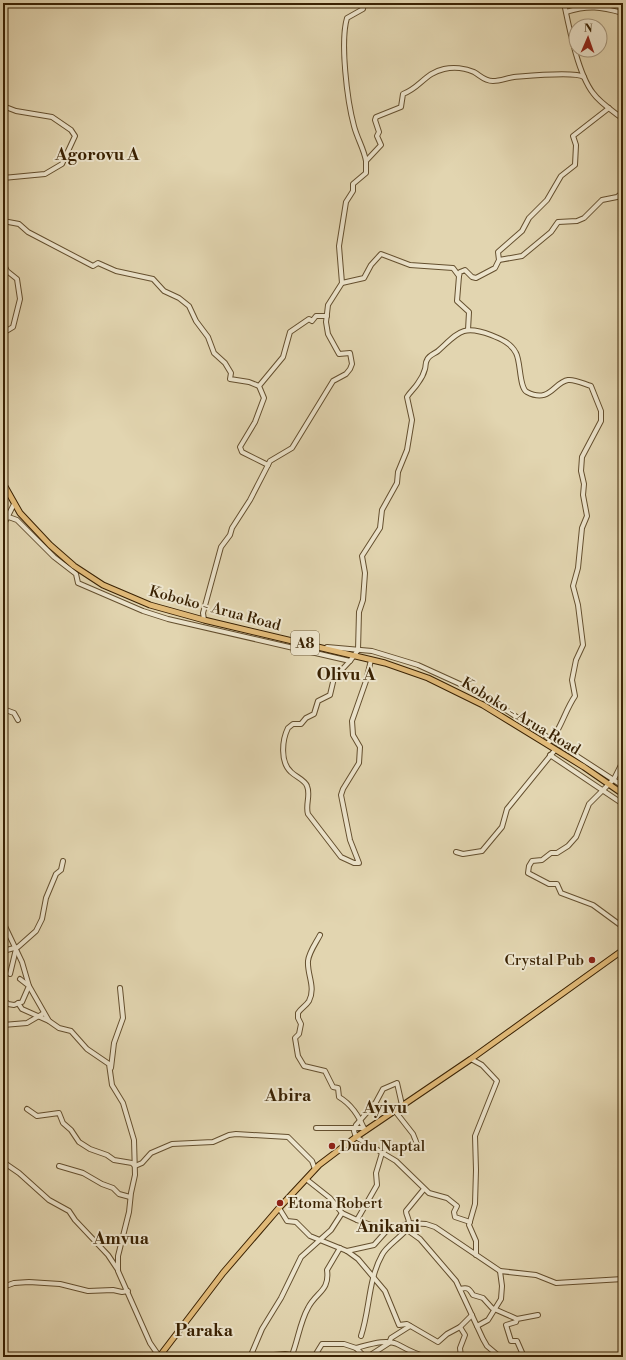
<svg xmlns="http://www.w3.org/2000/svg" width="626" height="1360" viewBox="0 0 626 1360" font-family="'Libre Bodoni',serif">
  <rect width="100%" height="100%" fill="#e2d5b0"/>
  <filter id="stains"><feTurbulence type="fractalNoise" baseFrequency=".005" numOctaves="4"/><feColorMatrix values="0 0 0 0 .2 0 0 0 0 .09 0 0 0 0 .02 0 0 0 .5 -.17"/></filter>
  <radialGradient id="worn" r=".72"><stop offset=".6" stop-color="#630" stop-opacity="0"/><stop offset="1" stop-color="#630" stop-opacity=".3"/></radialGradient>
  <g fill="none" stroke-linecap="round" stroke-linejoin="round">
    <g stroke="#644f2e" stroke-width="6">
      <g id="minor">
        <path d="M 364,3 L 363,9 L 347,18 C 340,42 347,100 354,126 C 357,138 364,149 366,161"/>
        <path d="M 564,3 C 569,27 578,74 593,93 C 600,103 613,111 623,119"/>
        <path d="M 566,12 C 589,5 600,7 623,13"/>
        <path d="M 3,106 L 16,111 L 52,117 L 71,130 L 75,136 L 62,164 L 45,174 L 3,178"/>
        <path d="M 3,221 L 19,224 L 28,232 L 93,266 L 98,263 L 116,271 L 153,279 L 164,291 L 179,298 L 189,306 L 196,321 L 208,337 L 214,353 L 225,363 L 231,373 L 230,379 L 249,382 L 259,386"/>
        <path d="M 499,260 L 522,256 L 551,232 L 558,222 L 577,221 L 584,218 L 602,200 L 617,197 L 623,192"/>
        <path d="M 3,263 L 7,271 L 17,279 L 20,299 L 13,327 L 3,333"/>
        <path d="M 459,276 L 460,272 L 465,270 L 472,277 L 476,278 L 495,268 L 499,260 L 498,252 L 522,231 L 529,218 L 547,200 L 561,176 L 575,165 L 576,145 L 573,136 L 609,108"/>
        <path d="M 342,283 L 364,278 L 371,265 L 381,254 L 410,265 L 453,268 L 459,276 L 457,301 L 469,312 L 468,330"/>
        <path d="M 268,465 L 270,461 L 292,448 L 333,381 L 346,374 L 350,369 L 352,364 L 350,353 L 339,354 L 328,334 L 326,322 L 328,305 L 342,283 L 339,246 L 346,202 L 353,191 L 353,184 L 366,173 L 366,161 L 381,145 L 377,136 L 379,132 L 375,120 L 376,117 L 401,107 L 403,94 C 420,88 425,73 444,69 C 453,67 465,68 474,72 C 481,76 484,81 493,81 C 500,81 507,78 514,77 C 527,76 575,71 584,77"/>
        <path d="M 3,515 L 17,520 L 54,557 L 76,574 L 78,583 L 143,611 L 168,619 L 350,661 L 358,650 L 359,612 L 363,600 L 365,573 L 362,556 L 380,528 L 382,510 L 397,483 L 398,472 L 407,450 L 412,420 L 407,397 C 410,392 415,388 418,383 C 421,379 424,373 425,369 C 426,366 425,363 427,360 C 429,355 434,354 438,351 C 458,333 462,324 491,335 C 501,339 511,343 516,353 C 521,362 519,388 527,392 C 550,404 554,382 568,380 C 575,379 584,384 591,386 L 601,411 L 601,421 L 582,457 L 581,471 L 584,484 L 583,495 L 587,516 L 582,528 L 578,568 L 573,586 L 578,605 L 583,645 L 576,660 L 572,680 L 575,696 C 564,712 561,731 547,744"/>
        <path d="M 3,526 L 14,504"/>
        <path d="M 204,620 L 203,613 L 221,547 L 230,535 L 232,528 L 250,500 L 268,465 L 242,452 L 240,447 L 255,422 L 264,398 L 259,386 L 283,357 L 290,332 L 309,319 L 312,321 L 316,316 L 327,316"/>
        <path d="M 327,647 L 372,651 L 418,665 L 462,685 L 489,699 L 623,786"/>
        <path d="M 350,661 L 334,678 L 330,695 L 318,701 L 314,714 L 306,718 L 301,724 L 293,724 L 288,728 C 282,740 280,762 291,772 C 296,777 305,780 307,786 C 311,795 305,805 308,814 L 341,857 L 354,863 L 359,863 L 350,840 L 341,795 L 343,789 L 359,763 L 360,747 L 353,735 L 352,721 L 366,681 L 371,660"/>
        <path d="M 3,709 L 14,713 L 18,720"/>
        <path d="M 550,755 L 623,804"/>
        <path d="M 623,761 L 614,779 L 589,804 L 576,837 L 568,846 L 557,853 L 551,853 L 542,860 L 532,861 L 529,866 L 528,873 L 549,884 L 557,884 L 561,893 L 593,905 L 623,927"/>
        <path d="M 456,852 L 463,854 L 482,851 L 502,827 L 507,809 L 555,750"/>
        <path d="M 3,922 L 22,962 L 29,986 L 49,1021 L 59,1028 L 71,1031 L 87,1049 L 109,1064 L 112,1085 L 123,1103 L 134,1140 L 135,1175 L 131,1193 L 129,1212 L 118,1256 L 118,1271 L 150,1343 L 159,1356"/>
        <path d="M 320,935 C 316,943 309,952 308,961 C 307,975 316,987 309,1001 C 306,1006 301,1008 298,1013 L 298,1018 L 301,1024 L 299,1034 L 295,1038 L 298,1056 L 304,1066 L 325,1071 L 333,1087 L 338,1088 L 339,1097 C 351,1104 360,1118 365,1131"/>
        <path d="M 3,951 L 18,947 L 36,931 L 42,919 L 46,898 L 56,874 L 61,870 L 63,861"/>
        <path d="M 10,974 L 16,949"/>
        <path d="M 3,991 L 5,1001 L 8,1004 L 14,1005 L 22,1002 L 29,986 L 20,979"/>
        <path d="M 18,1003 L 22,1009 L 49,1021"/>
        <path d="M 3,1025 L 27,1023 L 44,1013"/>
        <path d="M 471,1059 L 482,1065 L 497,1081 L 475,1136 L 476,1170 L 475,1204 L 469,1225 L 476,1241 L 476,1255"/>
        <path d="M 111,1068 L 114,1043 L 123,1018 L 120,988"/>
        <path d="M 402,1105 L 397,1083 L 383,1089 L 376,1102 L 356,1125 L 354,1131 L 356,1137 L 396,1161 L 429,1193 L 447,1198 L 457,1206 L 454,1212 L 455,1217 L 470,1222"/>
        <path d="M 27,1109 L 37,1116 L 59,1113 L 63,1123 L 71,1130 L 79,1142 L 90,1149 L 107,1155 L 114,1160 L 132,1163 L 135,1166 L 142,1163 L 151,1153 L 172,1144 L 213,1142 L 229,1135 L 236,1134 L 288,1137 L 312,1161 L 315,1169"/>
        <path d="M 395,1111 L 413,1134 L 417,1144"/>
        <path d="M 316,1128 L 364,1128"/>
        <path d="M 3,1162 L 19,1173 L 49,1200 L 69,1211 L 75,1220 L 108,1255 L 118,1270"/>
        <path d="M 59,1166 L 83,1173 L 102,1184 L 113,1188 L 119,1194 L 130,1197"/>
        <path d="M 306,1179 L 330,1198 L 342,1213 L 357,1220 L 374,1226 L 403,1226 L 409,1223 L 426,1224 L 435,1227 L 500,1271 L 502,1286 L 501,1299 L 488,1320 L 477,1326"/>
        <path d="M 279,1208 L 287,1221 L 296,1222 L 310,1236 L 347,1251 L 358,1259 L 385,1291 L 399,1325 L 407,1324 L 438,1342 L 447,1334 L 460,1327 L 472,1315"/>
        <path d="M 357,1220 L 377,1185 L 376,1173 L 382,1153"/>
        <path d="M 406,1229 L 420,1239 L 456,1281 L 483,1339 L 487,1346 L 500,1357"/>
        <path d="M 347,1251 L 374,1245 L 390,1227"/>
        <path d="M 500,1271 L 536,1275 L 556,1283 L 623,1279"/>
        <path d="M 3,1287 L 14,1283 L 29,1282 L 60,1284 L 88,1291 L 113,1290 L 122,1292 L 128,1291"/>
        <path d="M 460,1289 C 467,1287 469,1288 473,1295 L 483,1298 L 492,1308 L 517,1319"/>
        <path d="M 460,1327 L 465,1335 L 460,1348 L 461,1357"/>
        <path d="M 361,1336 C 370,1309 368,1280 382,1255 C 387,1244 409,1233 409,1223 C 409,1218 406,1215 406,1211 L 424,1189"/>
        <path d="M 356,1348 C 368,1345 387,1338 399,1345 C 408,1350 417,1355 428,1357"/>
        <path d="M 251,1355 L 262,1329 L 281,1298 L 301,1257 L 331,1230 L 342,1213"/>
        <path d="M 292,1355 C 298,1340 300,1322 308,1308 C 316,1292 330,1291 327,1270 L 340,1248"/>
        <path d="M 250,1357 L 285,1354 L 308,1357"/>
        <path d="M 314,1357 L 322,1344 L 344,1344 L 356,1348 L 363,1355 L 369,1356 L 389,1343 L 391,1338 L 410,1326"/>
        <path d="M 524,1357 L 517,1341 L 511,1341 L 506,1325 L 516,1322 L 517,1319 L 538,1315"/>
      </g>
    </g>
    <g stroke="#3a2203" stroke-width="7">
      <g id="major">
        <path d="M 3,483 L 20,513 L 50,545 L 74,566 L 103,585 L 150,605 L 204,620 L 385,663 L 428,678 L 483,705 L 584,767 L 623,794"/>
        <path d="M 159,1357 L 223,1273 L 279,1208 L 319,1165 L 356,1137 L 471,1059 L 623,950"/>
      </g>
    </g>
    <use href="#minor" stroke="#ece4cc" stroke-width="4"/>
    <use href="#major" stroke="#e1ba78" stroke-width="5"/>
  </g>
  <g fill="#8f2418" stroke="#ece4cc" stroke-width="1.5">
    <circle cx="592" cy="960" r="4"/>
    <circle cx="332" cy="1146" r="4"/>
    <circle cx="280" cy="1203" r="4"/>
  </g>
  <g text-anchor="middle" stroke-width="4" stroke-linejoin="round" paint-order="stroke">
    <rect fill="#ece4cc" stroke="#6f5c3f" stroke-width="1" x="291" y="631" width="28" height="24" rx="3"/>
    <g font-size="14" font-weight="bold" fill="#3a2203">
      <text x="305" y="648">A8</text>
    </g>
    <g font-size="15" fill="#3a2203" stroke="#ece4cc">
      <text transform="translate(215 608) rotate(15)" y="5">Koboko - Arua Road</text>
      <text transform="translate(521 716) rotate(31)" y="5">Koboko - Arua Road</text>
    </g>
    <g font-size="15" fill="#3a2203" stroke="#ece4cc" text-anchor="start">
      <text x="584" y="965" text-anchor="end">Crystal Pub</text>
      <text x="340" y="1151">Dudu Naptal</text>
      <text x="288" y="1208">Etoma Robert</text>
    </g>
    <g font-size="17" font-weight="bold" fill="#3a2203" stroke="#ece4cc">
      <text x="97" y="160">Agorovu A</text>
      <text x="346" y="680">Olivu A</text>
      <text x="288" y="1101">Abira</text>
      <text x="385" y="1113">Ayivu</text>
      <text x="388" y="1232">Anikani</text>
      <text x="121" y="1244">Amvua</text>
      <text x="204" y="1336">Paraka</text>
    </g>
  </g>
  <rect width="626" height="1360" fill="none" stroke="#e2d5b0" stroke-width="16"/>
  <rect x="4" y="4" width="618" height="1352" fill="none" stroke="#3a2203" stroke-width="2"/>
  <rect x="8" y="8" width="610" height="1344" fill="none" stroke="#3a2203"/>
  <g transform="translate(588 38) rotate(2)"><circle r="19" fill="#ece4cc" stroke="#a5967c"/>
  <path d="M0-3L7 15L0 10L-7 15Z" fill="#8f2418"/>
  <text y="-6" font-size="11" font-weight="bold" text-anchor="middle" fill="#3a2203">N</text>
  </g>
  <rect width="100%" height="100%" filter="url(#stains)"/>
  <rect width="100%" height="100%" fill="url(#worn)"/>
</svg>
